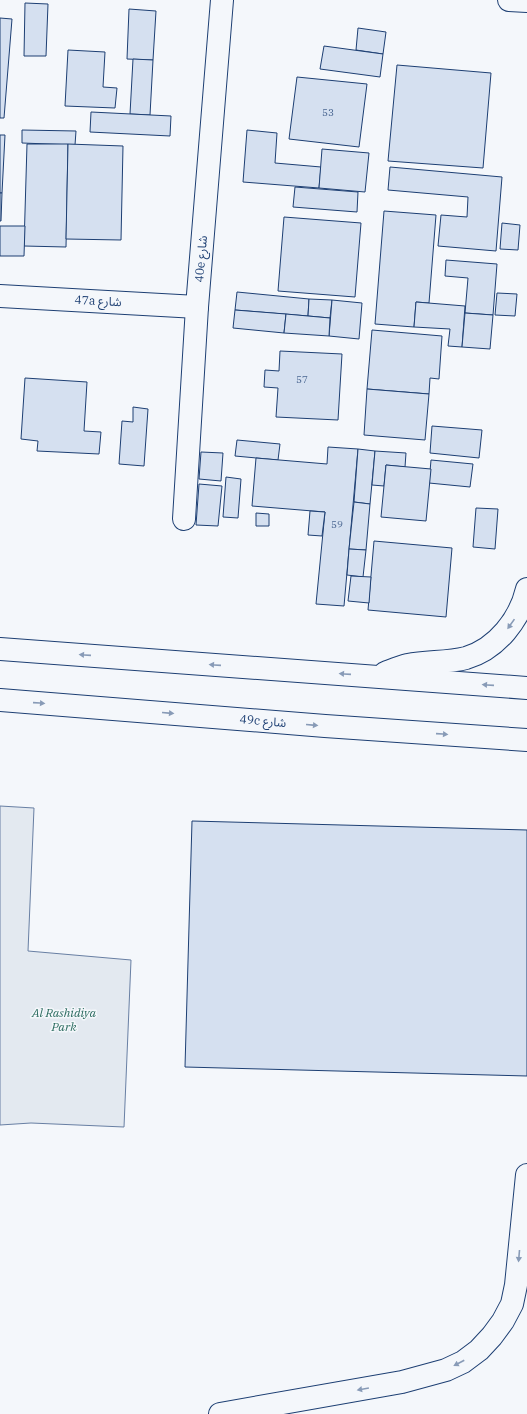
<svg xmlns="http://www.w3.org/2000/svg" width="527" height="1414" viewBox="0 0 527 1414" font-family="'IBM Plex Serif','Noto Sans Arabic',serif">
  <rect width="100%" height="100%" fill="#f4f7fb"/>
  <path fill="#e3e9f0" stroke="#687fa3" d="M 0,806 L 34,808 L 28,951 L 131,960 L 124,1127 L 31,1123 L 0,1125 Z"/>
  <g fill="#d5e0f0" stroke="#1d3f73">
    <path d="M 25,3 L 48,4 L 46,56 L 24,56 Z"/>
    <path d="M 129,9 L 156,11 L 153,60 L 127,59 Z"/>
    <path d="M 0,18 L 12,19 L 4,118 L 0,118 Z"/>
    <path d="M 358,28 L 386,32 L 383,54 L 356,50 Z"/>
    <path d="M 324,46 L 383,54 L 380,77 L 320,69 Z"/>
    <path d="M 68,50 L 105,52 L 103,87 L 117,88 L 115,108 L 65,106 Z"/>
    <path d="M 133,59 L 153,60 L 150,115 L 130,114 Z"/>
    <path d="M 397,65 L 491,73 L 483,168 L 388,161 Z"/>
    <path d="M 297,77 L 367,84 L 359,147 L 289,139 Z"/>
    <path d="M 91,112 L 171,116 L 170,136 L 90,132 Z"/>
    <path d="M 22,130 L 76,131 L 75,145 L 22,143 Z"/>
    <path d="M 247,130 L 277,133 L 275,163 L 321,167 L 319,188 L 243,182 Z"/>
    <path d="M 0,135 L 5,135 L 2,193 L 0,193 Z"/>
    <path d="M 27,144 L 68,144 L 66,247 L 24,246 Z"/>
    <path d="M 68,144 L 123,146 L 121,240 L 66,239 Z"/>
    <path d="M 322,149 L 369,153 L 365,192 L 319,188 Z"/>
    <path d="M 390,167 L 502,177 L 496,251 L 438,246 L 441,215 L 467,217 L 468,197 L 388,190 Z"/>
    <path d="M 295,187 L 358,192 L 357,212 L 293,207 Z"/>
    <path d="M 0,193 L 2,193 L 1,221 L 0,221 Z"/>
    <path d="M 384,211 L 436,215 L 429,303 L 416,302 L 414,327 L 375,324 Z"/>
    <path d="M 284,217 L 361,223 L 355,297 L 278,291 Z"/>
    <path d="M 502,223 L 520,225 L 518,250 L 500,249 Z"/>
    <path d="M 0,226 L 25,226 L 24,256 L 0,256 Z"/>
    <path d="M 446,260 L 497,264 L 493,315 L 465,313 L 468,278 L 445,276 Z"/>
    <path d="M 237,292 L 309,299 L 308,316 L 235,310 Z"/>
    <path d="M 497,293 L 517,294 L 515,316 L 495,315 Z"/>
    <path d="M 309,299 L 332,300 L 330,318 L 308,316 Z"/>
    <path d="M 332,300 L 362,303 L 359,339 L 329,336 Z"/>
    <path d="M 416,302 L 465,306 L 462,347 L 448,346 L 450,329 L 414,327 Z"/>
    <path d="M 235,310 L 286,314 L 284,333 L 233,328 Z"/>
    <path d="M 465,313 L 493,315 L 490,349 L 462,347 Z"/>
    <path d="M 286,314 L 330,318 L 329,336 L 284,333 Z"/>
    <path d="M 372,330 L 442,336 L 439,379 L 430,378 L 429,394 L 367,389 Z"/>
    <path d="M 280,351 L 342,354 L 338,420 L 276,417 L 278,388 L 264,387 L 265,370 L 279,371 Z"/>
    <path d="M 25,378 L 87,382 L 84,431 L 101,432 L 99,454 L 37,451 L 38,441 L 21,439 Z"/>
    <path d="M 367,389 L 429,394 L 425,440 L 364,435 Z"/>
    <path d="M 133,407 L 148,409 L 144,466 L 119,464 L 122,421 L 133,422 Z"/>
    <path d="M 432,426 L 482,430 L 479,458 L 430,453 Z"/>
    <path d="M 237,440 L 280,444 L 278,460 L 235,456 Z"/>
    <path d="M 328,447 L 358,449 L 344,606 L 316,604 L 325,512 L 252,506 L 256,458 L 327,464 Z"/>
    <path d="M 358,449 L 375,451 L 370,504 L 354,502 Z"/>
    <path d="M 375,451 L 406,453 L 405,467 L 386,465 L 384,486 L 372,485 Z"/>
    <path d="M 201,452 L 223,453 L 221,481 L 199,479 Z"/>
    <path d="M 431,460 L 473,464 L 470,487 L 429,483 Z"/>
    <path d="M 386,465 L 431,469 L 426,521 L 381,517 Z"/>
    <path d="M 226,477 L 241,479 L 238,518 L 223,517 Z"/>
    <path d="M 199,484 L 222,486 L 218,526 L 196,525 Z"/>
    <path d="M 354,502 L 370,504 L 366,550 L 349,549 Z"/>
    <path d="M 476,508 L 498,509 L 495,549 L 473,547 Z"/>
    <path d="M 310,511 L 325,512 L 322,536 L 308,535 Z"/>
    <path d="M 256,513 L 269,514 L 269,526 L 256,526 Z"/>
    <path d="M 374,541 L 452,548 L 446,617 L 368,610 Z"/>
    <path d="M 349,549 L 366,550 L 363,577 L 347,575 Z"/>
    <path d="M 351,576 L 371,577 L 369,603 L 348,601 Z"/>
    <path d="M 192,821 L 527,830 L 527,1076 L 185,1067 Z"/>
  </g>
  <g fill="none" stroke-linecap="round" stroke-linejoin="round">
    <g stroke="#1d3f73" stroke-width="24">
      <g id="minor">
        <path d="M 509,0 L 527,1"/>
        <path d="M 0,296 L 197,307"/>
        <path d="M 184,519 L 197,307 L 222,0"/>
      </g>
    </g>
    <g stroke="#1d3f73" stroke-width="24">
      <g id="tertiary">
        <path d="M 0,649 L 527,688"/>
        <path d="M 385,673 C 393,670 400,667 408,665 C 427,661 447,663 466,658 C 497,649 520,619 527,589"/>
        <path d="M 0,700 L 325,726 L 527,740"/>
      </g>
    </g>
    <g stroke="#1d3f73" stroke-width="24">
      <path id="trunk" d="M 220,1414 L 402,1382 L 446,1370 L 463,1362 L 479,1350 L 492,1336 L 503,1321 L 512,1304 L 516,1285 L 527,1175"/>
    </g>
    <use href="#minor" stroke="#f4f7fb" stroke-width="22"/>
    <use href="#tertiary" stroke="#f4f7fb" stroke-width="22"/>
    <use href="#trunk" stroke="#f4f7fb" stroke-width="22"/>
  </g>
  <defs><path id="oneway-solid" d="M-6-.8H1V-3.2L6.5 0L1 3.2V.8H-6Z"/></defs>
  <g fill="#889bb7">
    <use href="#oneway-solid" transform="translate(511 624) rotate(125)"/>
    <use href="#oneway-solid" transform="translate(85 655) rotate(-176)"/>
    <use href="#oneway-solid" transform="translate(215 665) rotate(-176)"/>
    <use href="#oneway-solid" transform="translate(345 674) rotate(-176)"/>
    <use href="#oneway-solid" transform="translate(488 685) rotate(-176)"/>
    <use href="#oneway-solid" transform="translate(39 703) rotate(4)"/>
    <use href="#oneway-solid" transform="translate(168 713) rotate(5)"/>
    <use href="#oneway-solid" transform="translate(312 725) rotate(5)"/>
    <use href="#oneway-solid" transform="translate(442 734) rotate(4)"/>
    <use href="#oneway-solid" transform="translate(519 1256) rotate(95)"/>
    <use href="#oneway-solid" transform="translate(459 1363) rotate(152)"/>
    <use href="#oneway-solid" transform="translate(363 1389) rotate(170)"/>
  </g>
  <g text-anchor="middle" stroke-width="3" stroke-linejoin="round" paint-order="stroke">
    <g font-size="10" fill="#4b6792">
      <text x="328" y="116">53</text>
      <text x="302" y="383">57</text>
      <text x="337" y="528">59</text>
    </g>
    <g font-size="12" fill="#1d3f73" stroke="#f4f7fb">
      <text transform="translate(201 259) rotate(-85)" y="4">40e شارع</text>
      <text transform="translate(98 301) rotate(3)" y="4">47a شارع</text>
      <text transform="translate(263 721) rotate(5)" y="4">49c شارع</text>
    </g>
    <g font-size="12" font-style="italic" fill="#2c6c60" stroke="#f4f7fb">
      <text x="64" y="1017">Al Rashidiya<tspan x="64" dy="14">Park</tspan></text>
    </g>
  </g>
</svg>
